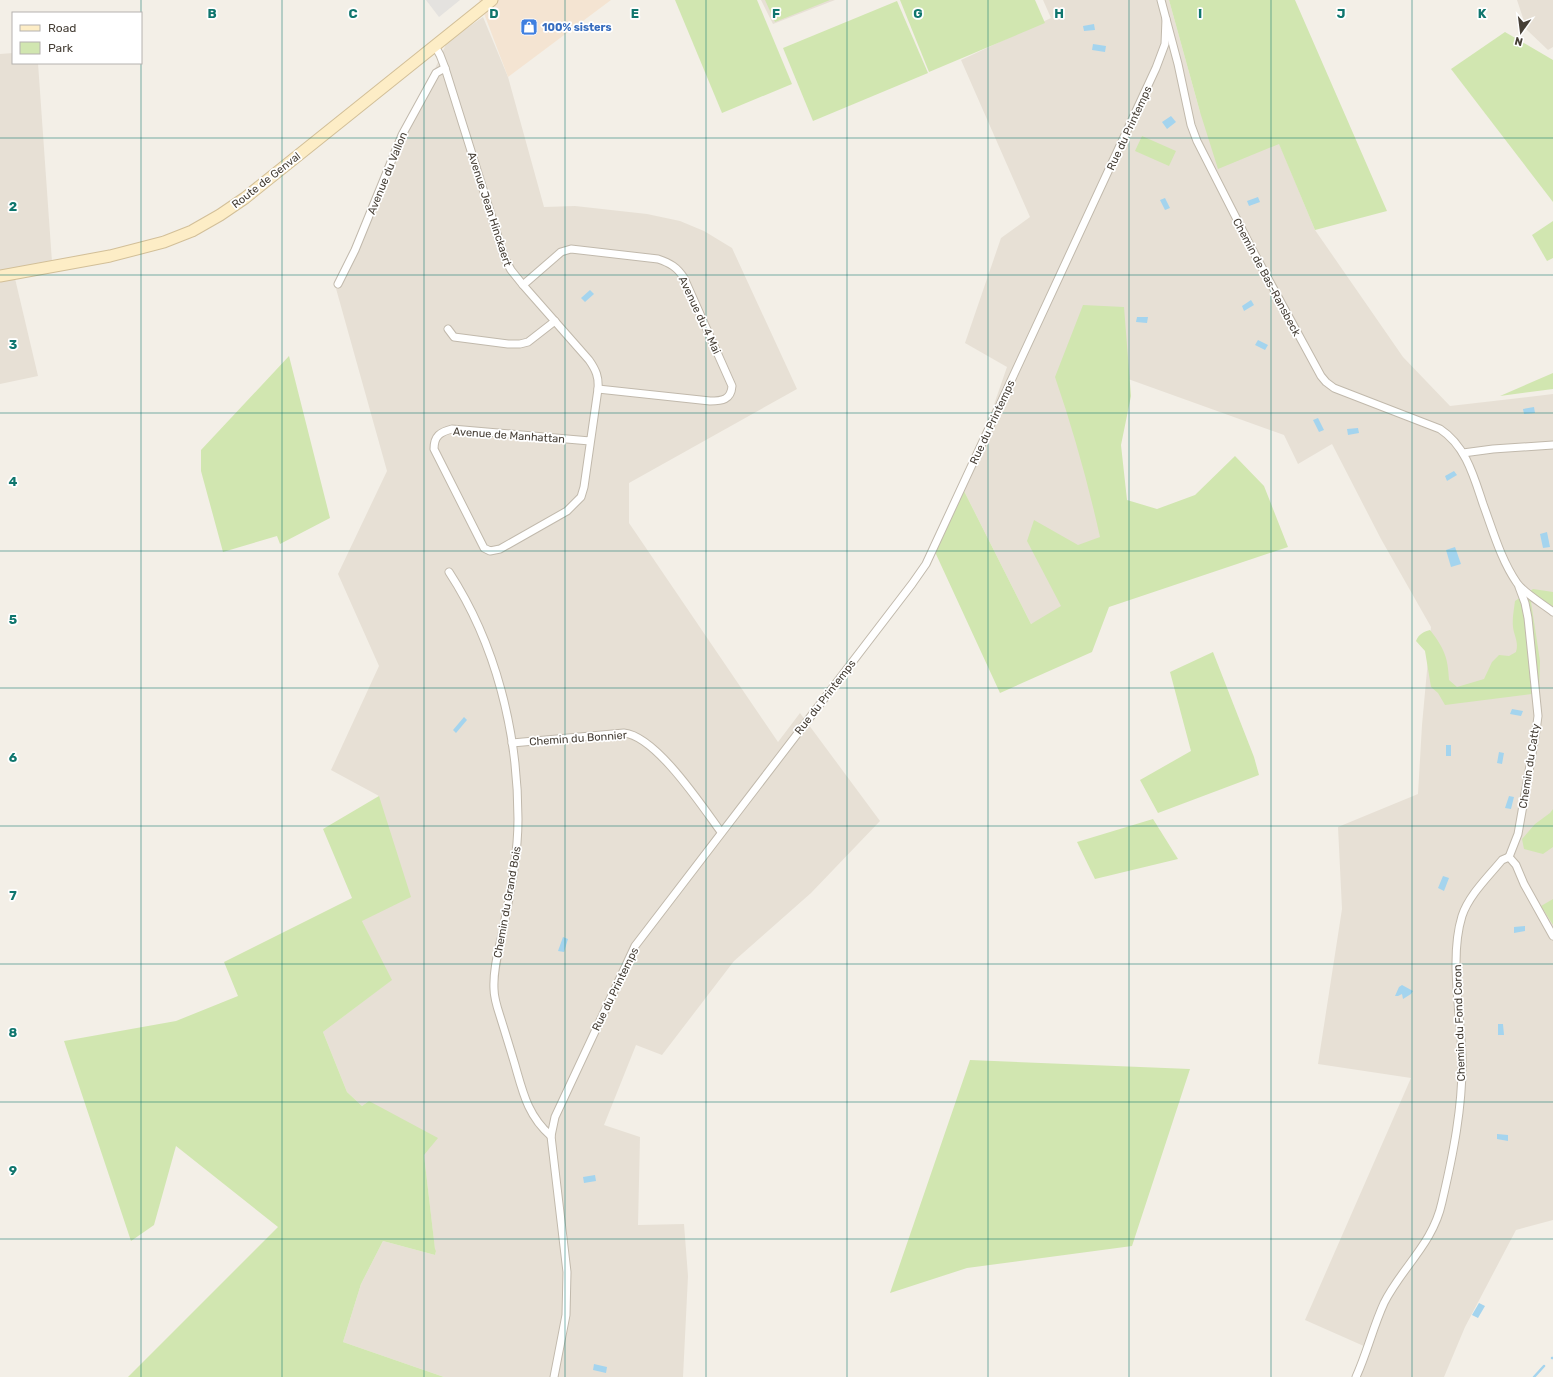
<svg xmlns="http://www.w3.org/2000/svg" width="1553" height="1377" viewBox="0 0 1553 1377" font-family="Rubik,sans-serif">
  <rect width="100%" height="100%" fill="#f3efe7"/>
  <g fill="#e7e0d5">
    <path d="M 761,0 L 835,0 L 773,24 Z"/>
    <path d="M 1043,0 L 1169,0 L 1200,112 L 1279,143 L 1315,230 L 1403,357 L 1450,406 L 1553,394 L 1553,1220 L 1516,1230 L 1465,1327 L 1444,1377 L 1358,1377 L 1366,1347 L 1305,1320 L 1411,1078 L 1318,1064 L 1342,909 L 1338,827 L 1418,794 L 1422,725 L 1431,627 L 1381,539 L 1332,444 L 1298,464 L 1284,435 L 1117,375 L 1108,592 L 1031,624 L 964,491 L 1007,367 L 965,343 L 1001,238 L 1030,217 L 961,60 L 1051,18 Z"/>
    <path d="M 1517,0 L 1553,0 L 1553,47 L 1548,50 L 1527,30 Z"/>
    <path d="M 483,17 L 508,77 L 544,207 L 575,206 L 647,214 L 680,221 L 704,231 L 732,248 L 797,389 L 629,483 L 629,523 L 778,742 L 800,713 L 880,821 L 811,893 L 734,961 L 662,1055 L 636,1045 L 604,1125 L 640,1137 L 638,1225 L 684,1224 L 688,1276 L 683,1377 L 444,1377 L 343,1342 L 361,1284 L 383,1241 L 435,1255 L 436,1251 L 435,1250 L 424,1155 L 369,1101 L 362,1106 L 347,1092 L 323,1032 L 391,980 L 362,921 L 379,796 L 331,770 L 379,666 L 338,574 L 387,471 L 335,285 L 363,228 L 447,42 Z"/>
    <path d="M 13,53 L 13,63 L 38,63 L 52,262 L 13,270 L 38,376 L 0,384 L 0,54 Z"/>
  </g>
  <path fill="#f4e4d2" d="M 479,0 L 611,0 L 508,77 Z"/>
  <g fill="#d1e6b0">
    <path d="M 675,0 L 757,0 L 792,84 L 722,113 Z"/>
    <path d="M 765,0 L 830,0 L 775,22 Z"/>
    <path d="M 900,0 L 1035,0 L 1045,23 L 929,72 Z"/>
    <path d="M 1169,0 L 1295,0 L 1387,211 L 1315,230 L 1279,144 L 1218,169 L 1200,112 Z"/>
    <path d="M 897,1 L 928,73 L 813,121 L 783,48 Z"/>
    <path d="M 1505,32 L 1553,60 L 1553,202 L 1451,69 Z"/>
    <path d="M 1142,136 L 1176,151 L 1169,166 L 1135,151 Z"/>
    <path d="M 1553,221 L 1553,258 L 1547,261 L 1532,235 Z"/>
    <path d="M 1083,305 L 1124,307 L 1131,396 L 1121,445 L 1127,500 L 1157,509 L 1195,495 L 1235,456 L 1264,486 L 1288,547 L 1109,607 L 1092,652 L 1000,693 L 935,552 L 964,491 L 1031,624 L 1061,606 L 1027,541 L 1034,520 L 1078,545 L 1100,537 C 1088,483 1073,429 1055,377 Z"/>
    <path d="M 289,356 L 330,518 L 280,544 L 277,536 L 223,552 L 201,471 L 201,450 Z"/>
    <path d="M 1553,373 L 1553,389 L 1500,396 Z"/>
    <path d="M 1533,589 L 1553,592 L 1553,607 L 1541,599 L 1531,602 L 1540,661 L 1539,693 L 1445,705 L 1438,693 L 1431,687 L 1425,651 L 1416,641 C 1419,634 1423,632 1430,630 C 1444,648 1448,657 1449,680 L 1457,687 L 1484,679 L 1492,662 L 1499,655 L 1509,656 L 1516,652 C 1519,642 1514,636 1513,627 C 1512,618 1514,610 1515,601 Z"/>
    <path d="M 1213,652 L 1254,757 L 1259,775 L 1158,813 L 1140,780 L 1191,751 L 1170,672 Z"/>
    <path d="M 379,796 L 411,897 L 362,921 L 392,980 L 323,1032 L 347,1092 L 362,1106 L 369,1101 L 438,1138 L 424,1155 L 435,1249 L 436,1251 L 435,1255 L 383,1241 L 361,1284 L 343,1342 L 444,1377 L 128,1377 L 278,1227 L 176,1146 L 154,1225 L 131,1241 L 64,1041 L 176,1021 L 238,996 L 224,962 L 352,898 L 323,829 Z"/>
    <path d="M 1553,809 L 1553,847 L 1543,854 L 1524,849 L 1522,839 L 1535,824 L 1550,813 Z"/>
    <path d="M 1153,819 L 1178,859 L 1095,879 L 1077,842 Z"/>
    <path d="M 1553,899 L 1553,925 L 1541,906 Z"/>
    <path d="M 970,1060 L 1190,1069 L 1132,1246 L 967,1268 L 890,1293 Z"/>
  </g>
  <path fill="#e4e2df" d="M 426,0 L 460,0 L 439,17 Z"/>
  <g fill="#a4d4ee">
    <path d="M 1094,24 L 1095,30 L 1084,31 L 1083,26 Z"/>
    <path d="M 1093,44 L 1106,46 L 1105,52 L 1092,50 Z"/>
    <path d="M 1171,116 L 1176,122 L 1167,129 L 1162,122 Z"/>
    <path d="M 1258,197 L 1260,202 L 1249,206 L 1247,201 Z"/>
    <path d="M 1165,198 L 1170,208 L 1165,210 L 1160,200 Z"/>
    <path d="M 590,290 L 594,294 L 585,302 L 581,298 Z"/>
    <path d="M 1251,300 L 1254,305 L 1244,311 L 1242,306 Z"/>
    <path d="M 1137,317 L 1148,317 L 1147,323 L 1136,322 Z"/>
    <path d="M 1258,340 L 1268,345 L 1265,350 L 1255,345 Z"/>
    <path d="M 1534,407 L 1535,413 L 1524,414 L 1523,409 Z"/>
    <path d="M 1318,418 L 1324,430 L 1319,432 L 1313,420 Z"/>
    <path d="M 1358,428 L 1359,433 L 1348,435 L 1347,429 Z"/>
    <path d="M 1454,471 L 1457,475 L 1447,481 L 1445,476 Z"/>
    <path d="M 1547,532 L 1550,547 L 1543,548 L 1540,534 Z"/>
    <path d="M 1455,547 L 1461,564 L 1451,567 L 1446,550 Z"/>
    <path d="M 1512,709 L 1523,711 L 1521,716 L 1510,714 Z"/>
    <path d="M 464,717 L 467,720 L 456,733 L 453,730 Z"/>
    <rect x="1446" y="745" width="5" height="11"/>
    <path d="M 1499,752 L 1504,753 L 1502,764 L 1497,763 Z"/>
    <path d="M 1509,796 L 1514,797 L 1511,809 L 1505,808 Z"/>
    <path d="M 1443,876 L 1449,878 L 1444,891 L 1438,888 Z"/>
    <path d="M 1525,926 L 1525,931 L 1514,933 L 1514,927 Z"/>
    <path d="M 563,937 L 568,939 L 564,952 L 558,951 Z"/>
    <path d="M 1402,985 L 1413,991 L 1411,994 L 1403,999 L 1402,994 L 1398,996 L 1395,996 L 1399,987 Z"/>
    <path d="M 1498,1024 L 1503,1024 L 1504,1035 L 1498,1035 Z"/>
    <path d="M 1497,1134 L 1508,1135 L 1508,1141 L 1497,1139 Z"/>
    <path d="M 595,1175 L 596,1181 L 584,1183 L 583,1177 Z"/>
    <path d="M 1479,1303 L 1485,1306 L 1478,1318 L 1472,1315 Z"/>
    <path d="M 594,1364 L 607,1367 L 606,1373 L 593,1370 Z"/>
  </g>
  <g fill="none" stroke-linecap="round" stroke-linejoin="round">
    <g stroke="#a4d4ee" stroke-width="2.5">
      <path d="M 1552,1358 L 1553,1358"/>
      <path d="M 1534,1377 L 1544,1366"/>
    </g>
    <g stroke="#c1b9ac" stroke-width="9">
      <g id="street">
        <path d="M 1161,0 L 1178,64 L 1191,125 L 1197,141 L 1253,251 L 1321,376 L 1326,382 L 1334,388 L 1440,429 C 1466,446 1474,477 1483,504 C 1493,531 1501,560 1517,583 C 1524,593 1543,604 1553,612"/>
        <path d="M 435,46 L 440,55 L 445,68 L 505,259 L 511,270 L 523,285 L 589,360 C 596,370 599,377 598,389 L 584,487 L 581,497 L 567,511 L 500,549 L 490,551 L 484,548 L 434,449 C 434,436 440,432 452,429 L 590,441"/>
        <path d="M 338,284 L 355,250 L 402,135 L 436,73 L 445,68"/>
        <path d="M 523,285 L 561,252 L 571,249 L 658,259 C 670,263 677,267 684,278 L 732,386 C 731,400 722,401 710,401 L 598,389"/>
        <path d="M 448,329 L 454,337 L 508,344 L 520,344 L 528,342 L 555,321"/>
        <path d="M 1463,453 L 1493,449 L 1553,445"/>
        <path d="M 449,572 C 496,644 518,733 518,819 C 518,857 510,893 503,930 C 499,949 493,969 494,989 C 494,998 497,1007 500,1016 C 505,1032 510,1048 515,1065 C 523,1093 528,1116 551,1136"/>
        <path d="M 512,743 L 624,733 C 656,736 702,806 721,832"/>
        <path d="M 1509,857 L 1518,834 L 1536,731 L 1538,716 L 1528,618 L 1525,603 L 1519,587"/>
        <path d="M 1509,857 L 1516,865 L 1524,884 L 1553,936"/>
        <path d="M 554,1377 L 566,1315 L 567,1272 L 551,1136 L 555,1117 L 635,946 L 912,584 L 926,564 L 1156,68 L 1165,44 L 1166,19"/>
        <path d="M 1356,1377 C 1367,1353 1373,1327 1384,1303 C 1402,1267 1433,1244 1442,1202 C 1453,1155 1463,1106 1462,1058 C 1461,1014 1449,958 1462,916 C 1469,895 1488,877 1502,860 L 1509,857"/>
      </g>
    </g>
    <g stroke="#d2bf98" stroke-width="13">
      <path id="secondary" d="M 0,276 L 110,256 L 164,242 L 192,231 L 220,215 L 245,198 L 492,0"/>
    </g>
    <use href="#street" stroke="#fff" stroke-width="7"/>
    <use href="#secondary" stroke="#fdedc6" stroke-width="11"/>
  </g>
  <path fill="none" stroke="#0f766e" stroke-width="1" stroke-opacity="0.55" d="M 141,0 L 141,1377M 282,0 L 282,1377M 424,0 L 424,1377M 565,0 L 565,1377M 706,0 L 706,1377M 847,0 L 847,1377M 988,0 L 988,1377M 1129,0 L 1129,1377M 1271,0 L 1271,1377M 1412,0 L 1412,1377M 0,138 L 1553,138M 0,275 L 1553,275M 0,413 L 1553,413M 0,551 L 1553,551M 0,688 L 1553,688M 0,826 L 1553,826M 0,964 L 1553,964M 0,1102 L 1553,1102M 0,1239 L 1553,1239"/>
  <defs>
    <g id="shop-square" transform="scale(0.9)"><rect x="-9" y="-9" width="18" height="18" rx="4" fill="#3f7fe0" stroke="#fff"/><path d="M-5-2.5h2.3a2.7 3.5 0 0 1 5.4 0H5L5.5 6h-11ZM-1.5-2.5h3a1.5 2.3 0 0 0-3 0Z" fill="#fff"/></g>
  </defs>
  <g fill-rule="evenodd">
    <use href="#shop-square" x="529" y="27"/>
  </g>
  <g text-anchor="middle" stroke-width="3.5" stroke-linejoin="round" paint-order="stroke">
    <g font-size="11" font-weight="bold" fill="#366cbe" stroke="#fff" text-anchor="start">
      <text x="542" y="31">100% sisters</text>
    </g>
    <g font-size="11" fill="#463f36" stroke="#fff">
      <text transform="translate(1129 128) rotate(-65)" y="4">Rue du Printemps</text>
      <text transform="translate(387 173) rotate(-68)" y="4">Avenue du Vallon</text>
      <text transform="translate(266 180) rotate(-38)" y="4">Route de Genval</text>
      <text transform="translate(490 209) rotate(72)" y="4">Avenue Jean Hinckaert</text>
      <text transform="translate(1267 277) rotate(62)" y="4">Chemin de Bas-Ransbeck</text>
      <text transform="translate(700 315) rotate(65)" y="4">Avenue du 4 Mai</text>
      <text transform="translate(992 422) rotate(-65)" y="4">Rue du Printemps</text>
      <text transform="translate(509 435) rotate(4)" y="4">Avenue de Manhattan</text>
      <text transform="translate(825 697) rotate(-52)" y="4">Rue du Printemps</text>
      <text transform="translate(578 738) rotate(-4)" y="4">Chemin du Bonnier</text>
      <text transform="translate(1529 766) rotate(-81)" y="4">Chemin du Catty</text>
      <text transform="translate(507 902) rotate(-80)" y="4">Chemin du Grand Bois</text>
      <text transform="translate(615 989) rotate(-64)" y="4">Rue du Printemps</text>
      <text transform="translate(1459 1023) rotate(-92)" y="4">Chemin du Fond Coron</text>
    </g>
  </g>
  <g font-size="13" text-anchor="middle" font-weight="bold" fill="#0f766e" stroke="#fff" stroke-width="3.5" stroke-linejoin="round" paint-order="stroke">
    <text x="212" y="18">B</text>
    <text x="353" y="18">C</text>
    <text x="494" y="18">D</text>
    <text x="635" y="18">E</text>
    <text x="776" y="18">F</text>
    <text x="918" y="18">G</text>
    <text x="1059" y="18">H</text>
    <text x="1200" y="18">I</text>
    <text x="1341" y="18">J</text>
    <text x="1482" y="18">K</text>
    <text x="13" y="211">2</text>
    <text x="13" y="349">3</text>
    <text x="13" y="486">4</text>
    <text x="13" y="624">5</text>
    <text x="13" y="762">6</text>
    <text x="13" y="900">7</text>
    <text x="13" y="1037">8</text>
    <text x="13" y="1175">9</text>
  </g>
  <rect x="12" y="12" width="130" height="52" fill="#ffffff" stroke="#b5b2af"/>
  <rect x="20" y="25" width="20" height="6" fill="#fdedc6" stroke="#b5b2af"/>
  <text x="48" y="32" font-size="12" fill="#463f36">Road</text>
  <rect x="20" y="42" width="20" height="12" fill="#d1e6b0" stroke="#b5b2af"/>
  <text x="48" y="52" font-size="12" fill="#463f36">Park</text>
  <g transform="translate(1521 32) rotate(194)" stroke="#ffffff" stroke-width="3" paint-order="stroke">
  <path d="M0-3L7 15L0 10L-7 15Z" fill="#463f36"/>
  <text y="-6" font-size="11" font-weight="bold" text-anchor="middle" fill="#463f36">N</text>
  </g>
</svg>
